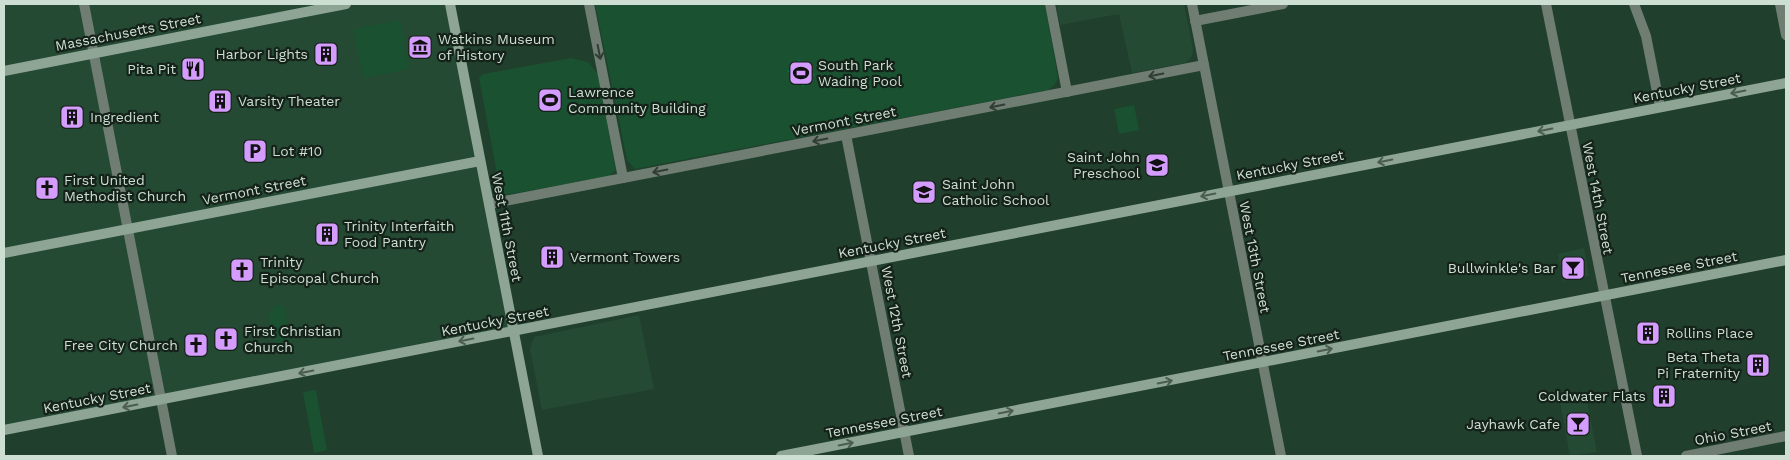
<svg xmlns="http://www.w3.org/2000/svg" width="1790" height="460" viewBox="0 0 1790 460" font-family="'Work Sans',sans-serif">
  <rect width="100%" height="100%" fill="#203f2c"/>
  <g fill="#244a33">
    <path d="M 4,4 L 450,4 L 514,331 L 4,430 Z"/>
    <path d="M 1056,4 L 1184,4 L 1193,49 L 1192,56 L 1186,63 L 1132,73 L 1119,14 L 1060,25 Z"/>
    <path d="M 1584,248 L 1589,276 L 1563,281 L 1558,254 Z"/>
    <path d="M 639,315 L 654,389 L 542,410 L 530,349 L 534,337 Z"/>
    <path d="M 1585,391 L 1597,452 L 1570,456 L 1559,396 Z"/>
  </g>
  <g fill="#195131">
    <path d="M 595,4 L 1045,4 L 1058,78 L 1054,86 L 1048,90 L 635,169 L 627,160 Z"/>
    <path d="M 400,20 L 409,69 L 363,78 L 353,29 Z"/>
    <path d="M 571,58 L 588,62 L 598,74 L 616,170 L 609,176 L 505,195 L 500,190 L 479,78 L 483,74 Z"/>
    <path d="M 1134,105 L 1139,130 L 1119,134 L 1114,109 Z"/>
    <path d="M 284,305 L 291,343 L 275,346 L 268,312 L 273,311 L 272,307 Z"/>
    <path d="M 316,390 L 327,450 L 314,453 L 303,392 Z"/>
  </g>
  <path fill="#02713f" d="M 799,59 L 815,75 L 803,87 L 787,71 Z"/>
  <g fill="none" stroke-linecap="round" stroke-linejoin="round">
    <g stroke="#6f7d73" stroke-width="10">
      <path d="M 84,4 L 172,456"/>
      <path d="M 589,4 L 623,178"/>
      <path d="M 1050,4 L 1067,92"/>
      <path d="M 1192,4 L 1281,456"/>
      <path d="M 1546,4 L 1637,456"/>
      <path d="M 1634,4 L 1646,36 L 1660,107"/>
      <path d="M 1780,4 L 1786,35"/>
      <path d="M 1195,21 L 1283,4"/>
      <path d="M 846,135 L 909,456"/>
      <path d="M 489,204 L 1204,65"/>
      <path d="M 1686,456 L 1786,436"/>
    </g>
    <g stroke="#8ea495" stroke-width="10">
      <path d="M 450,4 L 538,456"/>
      <path d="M 4,71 L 346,4"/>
      <path d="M 4,253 L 480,161"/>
      <path d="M 4,430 L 1786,83"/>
      <path d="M 781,456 L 1786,260"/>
    </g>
  </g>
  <defs><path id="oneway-shaft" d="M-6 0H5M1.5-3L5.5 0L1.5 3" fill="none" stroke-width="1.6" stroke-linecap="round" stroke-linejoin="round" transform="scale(1.25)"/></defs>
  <g stroke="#303d34">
    <use href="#oneway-shaft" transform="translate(599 52) rotate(79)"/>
    <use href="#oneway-shaft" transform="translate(1156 75) rotate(169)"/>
    <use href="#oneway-shaft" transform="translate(997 106) rotate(169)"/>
    <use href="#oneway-shaft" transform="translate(820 140) rotate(169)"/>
    <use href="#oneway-shaft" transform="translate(660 171) rotate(169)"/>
  </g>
  <g stroke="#4b5c51">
    <use href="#oneway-shaft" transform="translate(1738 92) rotate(169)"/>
    <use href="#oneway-shaft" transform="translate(1545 130) rotate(169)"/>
    <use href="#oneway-shaft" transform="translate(1385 161) rotate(169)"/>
    <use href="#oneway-shaft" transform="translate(1208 195) rotate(169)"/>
    <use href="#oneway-shaft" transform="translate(466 340) rotate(169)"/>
    <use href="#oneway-shaft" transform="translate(1325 350) rotate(-11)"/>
    <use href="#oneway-shaft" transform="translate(306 372) rotate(169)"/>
    <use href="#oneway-shaft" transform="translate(1165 382) rotate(-11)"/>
    <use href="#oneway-shaft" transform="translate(130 406) rotate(169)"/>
    <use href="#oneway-shaft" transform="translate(1006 412) rotate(-11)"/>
    <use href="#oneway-shaft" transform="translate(846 444) rotate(-11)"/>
  </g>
  <defs>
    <g id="museum-square" transform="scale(1.25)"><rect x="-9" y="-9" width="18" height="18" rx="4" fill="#d39cfd" stroke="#152219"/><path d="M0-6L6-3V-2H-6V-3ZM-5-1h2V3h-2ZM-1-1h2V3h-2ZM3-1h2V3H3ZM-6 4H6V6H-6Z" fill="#111"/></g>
    <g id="building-square" transform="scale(1.25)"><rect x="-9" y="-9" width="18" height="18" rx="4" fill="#d39cfd" stroke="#152219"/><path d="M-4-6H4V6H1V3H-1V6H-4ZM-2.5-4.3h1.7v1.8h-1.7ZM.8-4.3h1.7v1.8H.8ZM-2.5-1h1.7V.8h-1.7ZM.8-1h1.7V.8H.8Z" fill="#111"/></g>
    <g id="restaurant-square" transform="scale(1.25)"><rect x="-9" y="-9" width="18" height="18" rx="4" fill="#d39cfd" stroke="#152219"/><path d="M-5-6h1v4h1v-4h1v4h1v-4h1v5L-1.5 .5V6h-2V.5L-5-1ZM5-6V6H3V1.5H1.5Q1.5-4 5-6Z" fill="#111"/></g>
    <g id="stadium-square" transform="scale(1.25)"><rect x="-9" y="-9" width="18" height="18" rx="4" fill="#d39cfd" stroke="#152219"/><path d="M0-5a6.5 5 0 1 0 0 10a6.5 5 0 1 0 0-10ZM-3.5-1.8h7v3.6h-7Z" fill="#111"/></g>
    <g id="parking-square" transform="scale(1.25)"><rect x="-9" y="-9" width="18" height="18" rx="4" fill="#d39cfd" stroke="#152219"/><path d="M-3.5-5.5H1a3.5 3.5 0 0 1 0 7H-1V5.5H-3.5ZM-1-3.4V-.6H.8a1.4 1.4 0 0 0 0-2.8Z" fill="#111"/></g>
    <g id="school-square" transform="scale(1.25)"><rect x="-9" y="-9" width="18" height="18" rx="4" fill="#d39cfd" stroke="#152219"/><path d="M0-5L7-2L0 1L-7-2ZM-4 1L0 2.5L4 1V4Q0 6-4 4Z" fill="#111"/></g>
    <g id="church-square" transform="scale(1.25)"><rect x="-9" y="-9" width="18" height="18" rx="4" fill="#d39cfd" stroke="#152219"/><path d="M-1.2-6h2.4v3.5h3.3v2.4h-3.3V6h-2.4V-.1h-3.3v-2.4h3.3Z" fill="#111"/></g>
    <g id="bar-square" transform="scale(1.25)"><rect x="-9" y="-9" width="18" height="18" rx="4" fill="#d39cfd" stroke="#152219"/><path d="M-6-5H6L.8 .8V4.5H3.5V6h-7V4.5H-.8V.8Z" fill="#111"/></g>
  </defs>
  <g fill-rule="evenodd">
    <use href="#museum-square" x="420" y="47"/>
    <use href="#building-square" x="326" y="54"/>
    <use href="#restaurant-square" x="193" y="69"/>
    <use href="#stadium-square" x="801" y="73"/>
    <use href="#stadium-square" x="550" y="100"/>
    <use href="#building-square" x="220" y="101"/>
    <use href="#building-square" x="72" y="117"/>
    <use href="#parking-square" x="255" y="151"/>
    <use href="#school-square" x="1157" y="165"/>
    <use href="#church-square" x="47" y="188"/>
    <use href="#school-square" x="924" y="192"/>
    <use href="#building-square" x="327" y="234"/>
    <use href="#building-square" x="552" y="257"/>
    <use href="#bar-square" x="1573" y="268"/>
    <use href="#church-square" x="242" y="270"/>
    <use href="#building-square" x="1648" y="333"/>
    <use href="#church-square" x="226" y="339"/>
    <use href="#church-square" x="196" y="345"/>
    <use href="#building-square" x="1758" y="365"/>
    <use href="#building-square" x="1664" y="396"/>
    <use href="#bar-square" x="1578" y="424"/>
  </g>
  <g text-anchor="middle" stroke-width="4.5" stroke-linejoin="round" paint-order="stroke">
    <g font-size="14" fill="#cdded2" stroke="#152219">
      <text transform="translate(128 32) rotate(-11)" y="5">Massachusetts Street</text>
      <text transform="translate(1687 88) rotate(-11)" y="5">Kentucky Street</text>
      <text transform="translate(844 121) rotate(-11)" y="5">Vermont Street</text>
      <text transform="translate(1290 165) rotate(-11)" y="5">Kentucky Street</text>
      <text transform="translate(254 190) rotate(-11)" y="5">Vermont Street</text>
      <text transform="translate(1598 198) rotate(79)" y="5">West 14th Street</text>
      <text transform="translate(507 227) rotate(79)" y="5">West 11th Street</text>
      <text transform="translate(892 243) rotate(-11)" y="5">Kentucky Street</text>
      <text transform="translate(1255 257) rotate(79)" y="5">West 13th Street</text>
      <text transform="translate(1679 267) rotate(-11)" y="5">Tennessee Street</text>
      <text transform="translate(495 321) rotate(-11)" y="5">Kentucky Street</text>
      <text transform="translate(897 322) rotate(79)" y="5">West 12th Street</text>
      <text transform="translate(1281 345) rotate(-11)" y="5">Tennessee Street</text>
      <text transform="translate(97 398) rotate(-11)" y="5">Kentucky Street</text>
      <text transform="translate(884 422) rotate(-11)" y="5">Tennessee Street</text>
      <text transform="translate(1733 433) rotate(-11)" y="5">Ohio Street</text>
    </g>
    <g font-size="14" fill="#cdded2" stroke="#152219" text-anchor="start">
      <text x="438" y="44">Watkins Museum<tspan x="438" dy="16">of History</tspan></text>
      <text x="308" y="59" text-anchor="end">Harbor Lights</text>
      <text x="818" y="70">South Park<tspan x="818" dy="16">Wading Pool</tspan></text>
      <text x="176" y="74" text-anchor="end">Pita Pit</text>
      <text x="568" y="97">Lawrence<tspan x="568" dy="16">Community Building</tspan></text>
      <text x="238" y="106">Varsity Theater</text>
      <text x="90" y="122">Ingredient</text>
      <text x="272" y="156">Lot #10</text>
      <text x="1140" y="162" text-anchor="end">Saint John<tspan x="1140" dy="16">Preschool</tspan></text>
      <text x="64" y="185">First United<tspan x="64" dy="16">Methodist Church</tspan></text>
      <text x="942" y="189">Saint John<tspan x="942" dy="16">Catholic School</tspan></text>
      <text x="344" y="231">Trinity Interfaith<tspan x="344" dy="16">Food Pantry</tspan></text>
      <text x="570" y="262">Vermont Towers</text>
      <text x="260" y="267">Trinity<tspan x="260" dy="16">Episcopal Church</tspan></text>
      <text x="1556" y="273" text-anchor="end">Bullwinkle's Bar</text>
      <text x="244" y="336">First Christian<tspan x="244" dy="16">Church</tspan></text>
      <text x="1666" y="338">Rollins Place</text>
      <text x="178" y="350" text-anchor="end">Free City Church</text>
      <text x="1740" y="362" text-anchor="end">Beta Theta<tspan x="1740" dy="16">Pi Fraternity</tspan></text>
      <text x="1646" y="401" text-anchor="end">Coldwater Flats</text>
      <text x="1560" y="429" text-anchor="end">Jayhawk Cafe</text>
    </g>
  </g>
  <rect width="1790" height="460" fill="none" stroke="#cdded2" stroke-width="10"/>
</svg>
